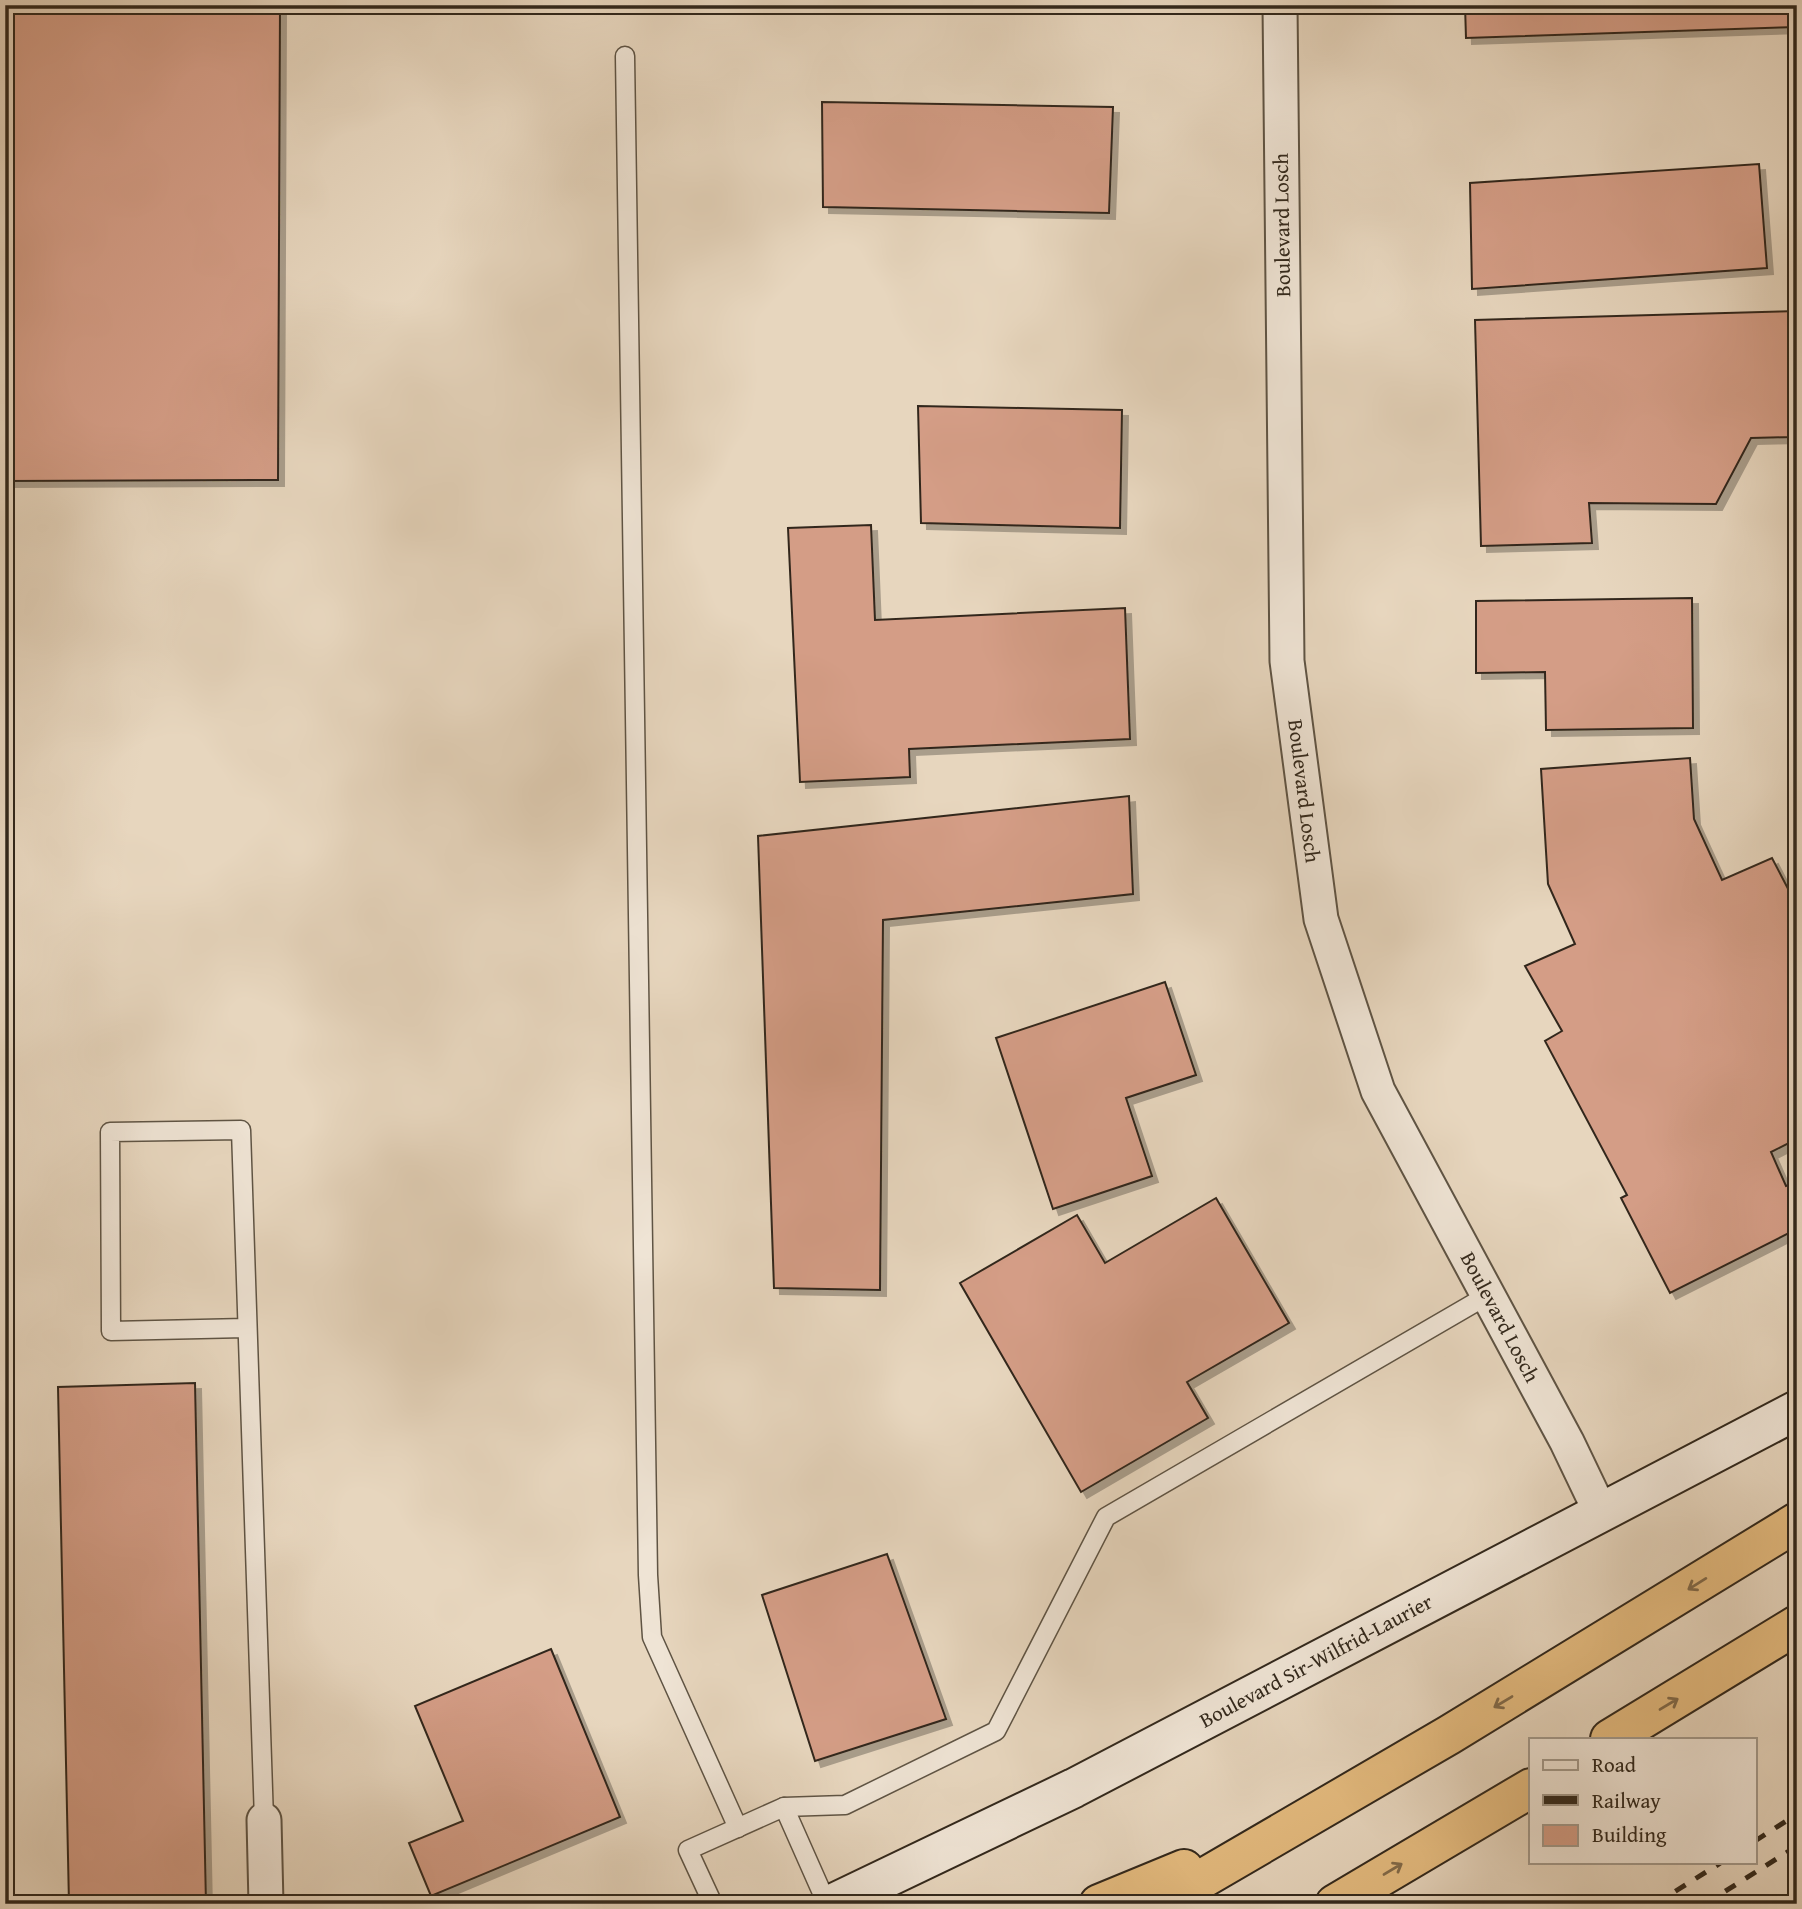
<svg xmlns="http://www.w3.org/2000/svg" width="1802" height="1909" viewBox="0 0 1802 1909" font-family="'Gentium Book Plus',serif">
  <defs>
    <filter id="shadow"><feDropShadow dx="6" dy="6" stdDeviation="0" flood-color="#0004"/></filter>
  </defs>
  <rect width="100%" height="100%" fill="#e7d6be"/>
  <filter id="stains"><feTurbulence type="fractalNoise" baseFrequency=".00286" numOctaves="4"/><feColorMatrix values="0 0 0 0 .2 0 0 0 0 .09 0 0 0 0 .02 0 0 0 .5 -.17"/></filter>
  <radialGradient id="worn" r=".72"><stop offset=".6" stop-color="#630" stop-opacity="0"/><stop offset="1" stop-color="#630" stop-opacity=".3"/></radialGradient>
  <g fill="#d49d86" stroke="#32281c" stroke-width="2" filter="url(#shadow)">
    <path d="M 5,5 L 280,5 L 278,480 L 5,481 Z"/>
    <path d="M 1465,5 L 1797,5 L 1797,27 L 1466,38 Z"/>
    <path d="M 822,102 L 1113,107 L 1109,213 L 823,207 Z"/>
    <path d="M 1759,164 L 1767,268 L 1472,289 L 1470,183 Z"/>
    <path d="M 1797,311 L 1797,437 L 1751,438 L 1716,504 L 1589,503 L 1592,543 L 1481,546 L 1475,320 Z"/>
    <path d="M 918,406 L 1122,410 L 1120,528 L 921,523 Z"/>
    <path d="M 871,525 L 875,620 L 1125,608 L 1130,739 L 909,749 L 910,777 L 800,782 L 788,528 Z"/>
    <path d="M 1692,598 L 1693,728 L 1546,730 L 1545,672 L 1476,673 L 1476,601 Z"/>
    <path d="M 1690,758 L 1694,819 L 1722,880 L 1772,858 L 1797,906 L 1797,1139 L 1771,1152 L 1786,1186 L 1797,1182 L 1797,1229 L 1670,1293 L 1621,1198 L 1627,1195 L 1545,1041 L 1562,1031 L 1525,966 L 1575,944 L 1548,884 L 1541,769 Z"/>
    <path d="M 1129,796 L 1133,894 L 883,920 L 880,1290 L 774,1288 L 758,836 Z"/>
    <path d="M 1165,982 L 1196,1075 L 1126,1098 L 1152,1176 L 1053,1209 L 996,1038 Z"/>
    <path d="M 1216,1198 L 1289,1323 L 1187,1382 L 1208,1418 L 1081,1492 L 960,1283 L 1077,1215 L 1105,1263 Z"/>
    <path d="M 195,1383 L 206,1904 L 69,1904 L 58,1387 Z"/>
    <path d="M 887,1554 L 946,1719 L 815,1761 L 762,1595 Z"/>
    <path d="M 551,1649 L 620,1817 L 431,1896 L 409,1843 L 463,1821 L 415,1706 Z"/>
  </g>
  <g fill="none" stroke-linecap="round" stroke-linejoin="round">
    <g stroke="#5f5444" stroke-width="21">
      <g id="lane">
        <path d="M 625,56 L 648,1575 L 652,1637 L 738,1828"/>
        <path d="M 245,1328 L 111,1331 L 110,1132 L 241,1130 L 264,1820"/>
        <path d="M 784,1807 L 845,1805 L 996,1731 L 1106,1517 L 1488,1295"/>
        <path d="M 713,1904 L 688,1850 L 784,1807 L 827,1904"/>
      </g>
    </g>
    <g stroke="#5f5444" stroke-width="37">
      <g id="street">
        <path d="M 1280,5 L 1287,661 L 1321,919 L 1378,1091 L 1567,1442 L 1601,1513"/>
        <path d="M 264,1820 L 266,1904"/>
      </g>
    </g>
    <g stroke="#32281c" stroke-width="42">
      <path id="secondary" d="M 832,1904 L 1074,1788 L 1797,1410"/>
    </g>
    <g stroke="#32281c" stroke-width="42">
      <g id="highway">
        <path d="M 1610,1739 L 1797,1625"/>
        <path d="M 1099,1904 L 1184,1869"/>
        <path d="M 1159,1904 L 1449,1735 L 1797,1522"/>
        <path d="M 1335,1904 L 1531,1788"/>
      </g>
    </g>
    <use href="#lane" stroke="#efe4d5" stroke-width="18"/>
    <use href="#street" stroke="#efe4d5" stroke-width="33"/>
    <use href="#secondary" stroke="#efe4d5" stroke-width="38"/>
    <use href="#highway" stroke="#e4bb7f" stroke-width="38"/>
    <g stroke="#32281c" stroke-width="5" stroke-dasharray="12 12" stroke-linecap="butt">
      <path d="M 1755,1841 L 1797,1814"/>
      <path d="M 1655,1904 L 1722,1862"/>
      <path d="M 1705,1904 L 1797,1846"/>
    </g>
  </g>
  <defs><path id="oneway-shaft" d="M-6 0H5M1.5-3L5.5 0L1.5 3" fill="none" stroke-width="1.6" stroke-linecap="round" stroke-linejoin="round" transform="scale(1.75)"/></defs>
  <g stroke="#826a49">
    <use href="#oneway-shaft" transform="translate(1697 1584) rotate(148)"/>
    <use href="#oneway-shaft" transform="translate(1503 1702) rotate(149)"/>
    <use href="#oneway-shaft" transform="translate(1669 1704) rotate(-31)"/>
    <use href="#oneway-shaft" transform="translate(1393 1869) rotate(-31)"/>
  </g>
  <g text-anchor="middle" stroke-width="5" stroke-linejoin="round" paint-order="stroke">
    <g font-size="21" fill="#32281c" stroke="#efe4d5">
      <text transform="translate(1282 225) rotate(-91)" y="7">Boulevard Losch</text>
      <text transform="translate(1304 791) rotate(83)" y="7">Boulevard Losch</text>
      <text transform="translate(1500 1317) rotate(62)" y="7">Boulevard Losch</text>
      <text transform="translate(1316 1661) rotate(-28)" y="7">Boulevard Sir-Wilfrid-Laurier</text>
    </g>
  </g>
  <rect width="1802" height="1909" fill="none" stroke="#e7d6be" stroke-width="28"/>
  <rect x="7" y="7" width="1788" height="1895" fill="none" stroke="#32281c" stroke-width="3.5"/>
  <rect x="14" y="14" width="1774" height="1881" fill="none" stroke="#32281c" stroke-width="2"/>
  <rect x="1529" y="1738" width="228" height="126" fill="#efe4d5" stroke="#a3998b" stroke-width="2"/>
  <rect x="1543" y="1760" width="35" height="10" fill="#efe4d5" stroke="#a3998b" stroke-width="2"/>
  <text x="1592" y="1772" font-size="21" fill="#32281c">Road</text>
  <rect x="1543" y="1795" width="35" height="10" fill="#32281c" stroke="#a3998b" stroke-width="2"/>
  <text x="1592" y="1808" font-size="21" fill="#32281c">Railway</text>
  <rect x="1543" y="1825" width="35" height="21" fill="#d49d86" stroke="#a3998b" stroke-width="2"/>
  <text x="1592" y="1842" font-size="21" fill="#32281c">Building</text>
  <rect width="100%" height="100%" filter="url(#stains)"/>
  <rect width="100%" height="100%" fill="url(#worn)"/>
</svg>
